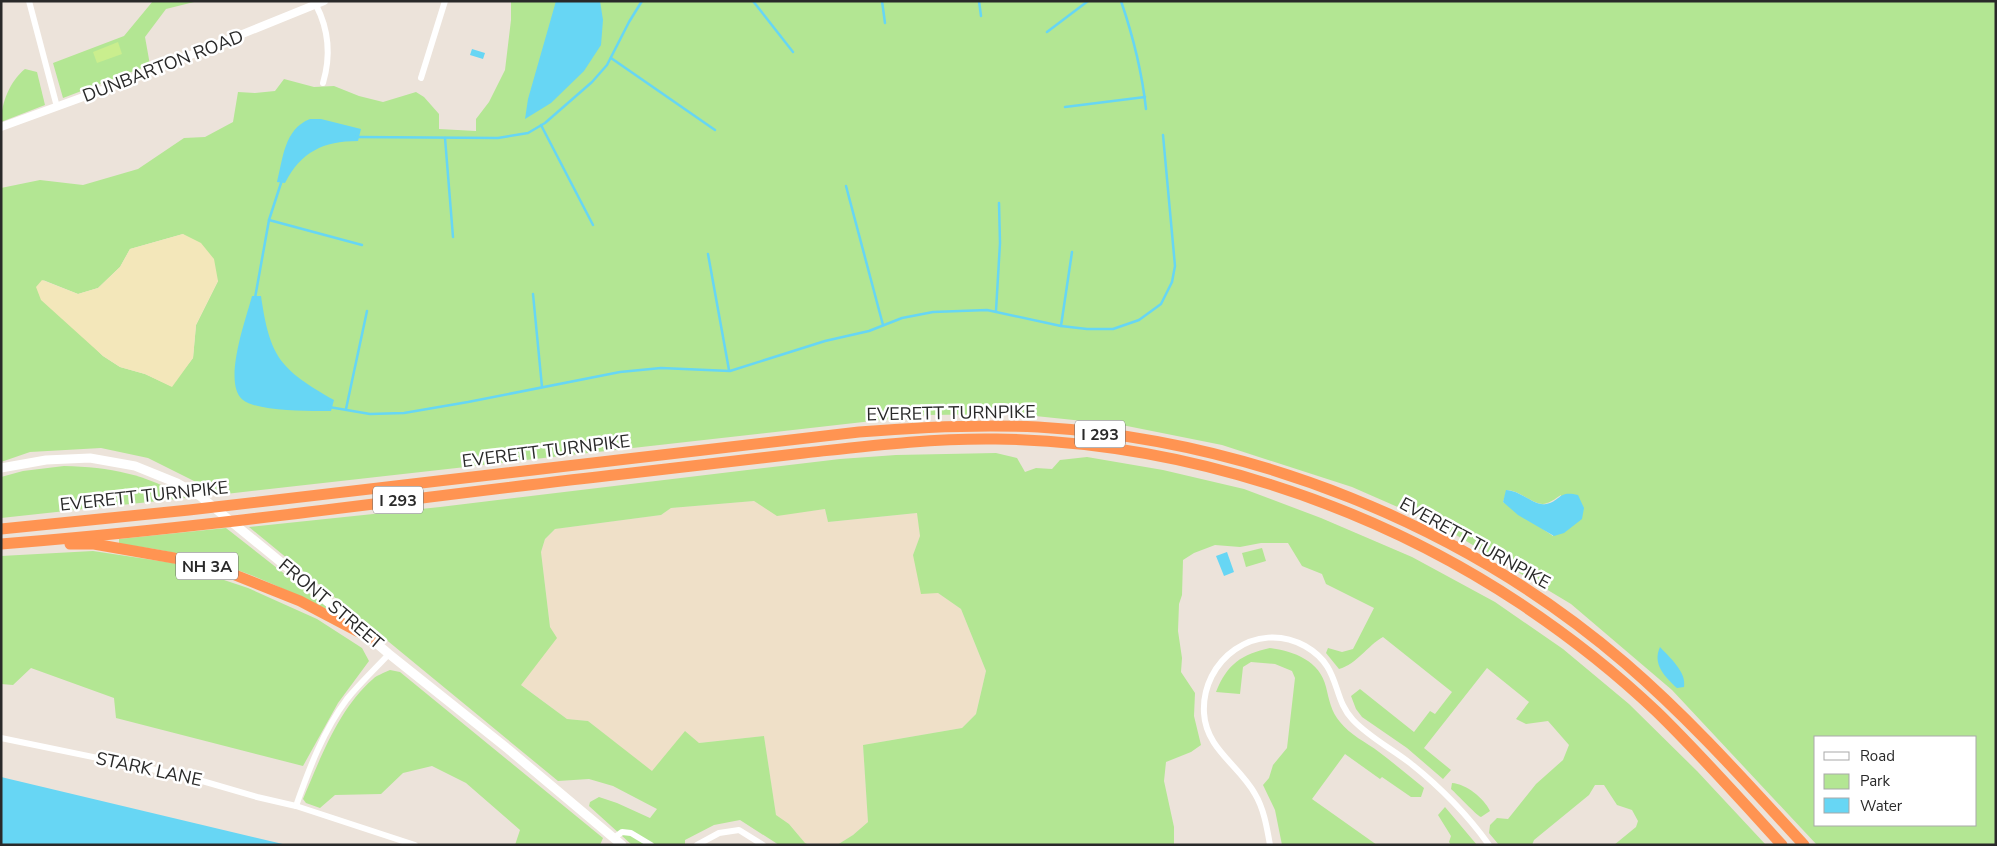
<svg xmlns="http://www.w3.org/2000/svg" width="1997" height="846" viewBox="0 0 1997 846" font-family="'Nunito Sans',sans-serif">
  <rect width="100%" height="100%" fill="#ece3da"/>
  <path fill="#efe0c8" d="M 754,501 L 777,515 L 825,509 L 828,522 L 918,513 L 920,536 L 913,555 L 938,593 L 961,609 L 986,671 L 976,714 L 962,728 L 863,745 L 868,822 L 853,835 L 837,845 L 805,843 L 789,824 L 776,816 L 764,736 L 699,743 L 652,772 L 588,721 L 567,719 L 520,684 L 556,638 L 550,627 L 541,552 L 545,539 L 555,529 L 661,515 L 671,508 Z"/>
  <g fill="#b3e693" fill-rule="evenodd">
    <path d="M 153,1 L 198,1 L 166,9 L 145,37 L 150,65 L 63,98 L 53,63 L 124,36 Z"/>
    <path d="M 511,1 L 1996,1 L 1996,845 L 1817,845 L 1672,690 L 1571,604 L 1441,526 L 1352,487 L 1222,445 L 1122,425 L 1016,414 L 925,415 L 217,495 L 206,487 L 148,458 L 101,448 L 30,452 L 1,462 L 1,188 L 40,180 L 83,185 L 138,169 L 184,138 L 205,137 L 233,122 L 238,92 L 255,93 L 275,91 L 284,79 L 314,87 L 334,86 L 359,96 L 383,102 L 416,92 L 424,97 L 439,114 L 439,129 L 476,131 L 476,119 L 489,102 L 505,70 L 511,20 ZM 183,234 L 218,281 L 196,325 L 193,358 L 171,386 L 145,374 L 120,367 L 103,356 L 81,334 L 43,280 L 78,294 L 98,288 L 120,267 L 130,249 ZM 1507,490 C 1520,490 1536,508 1547,503 C 1552,502 1557,497 1561,495 L 1553,536 L 1503,502 ZM 1816,737 L 1976,737 L 1976,825 L 1816,825 Z"/>
    <path d="M 25,69 L 37,72 L 45,105 L 1,122 C 1,103 10,81 25,69 Z"/>
    <path d="M 996,453 L 1017,458 L 1025,472 L 1036,468 L 1052,469 L 1060,460 L 1087,457 L 1163,470 L 1244,489 L 1321,518 L 1412,557 L 1495,602 L 1563,649 L 1629,704 L 1697,771 L 1766,845 L 1614,845 L 1636,827 L 1638,821 L 1632,810 L 1617,805 L 1604,785 L 1595,785 L 1589,795 L 1534,840 L 1532,845 L 1499,845 L 1489,833 L 1490,825 L 1497,818 L 1508,819 L 1536,784 L 1563,760 L 1569,745 L 1548,721 L 1526,724 L 1516,719 L 1529,702 L 1487,668 L 1424,748 L 1451,770 L 1443,779 L 1407,748 L 1362,717 L 1356,709 L 1351,696 L 1360,689 L 1414,732 L 1430,711 L 1435,714 L 1452,692 L 1383,637 C 1367,646 1357,664 1339,669 L 1326,653 L 1328,648 L 1342,652 L 1353,649 L 1374,608 L 1326,584 L 1322,574 L 1302,566 L 1288,543 L 1261,543 L 1240,547 L 1215,545 L 1194,553 L 1183,560 L 1182,595 L 1179,604 L 1178,631 L 1182,658 L 1181,672 L 1195,693 L 1194,716 L 1201,745 L 1191,752 L 1166,762 L 1164,781 L 1174,827 L 1174,845 L 837,845 L 853,835 L 868,822 L 863,745 L 962,728 L 976,714 L 986,671 L 961,609 L 938,593 L 921,594 L 913,555 L 920,536 L 917,513 L 828,522 L 825,509 L 777,516 L 754,501 L 671,508 L 661,515 L 555,529 L 545,539 L 541,552 L 550,627 L 557,638 L 521,685 L 567,719 L 588,721 L 652,771 L 685,731 L 699,743 L 764,736 L 776,815 L 789,824 L 805,843 L 809,845 L 779,845 L 740,820 L 714,825 L 685,840 L 685,845 L 632,845 L 589,806 L 590,802 L 599,797 L 617,803 L 650,818 L 657,809 L 613,786 L 589,779 L 558,781 L 249,527 L 440,507 L 840,459 L 896,455 Z"/>
    <path d="M 64,466 C 110,467 146,474 186,498 L 1,518 L 1,477 L 23,471 Z"/>
    <path d="M 226,528 L 333,612 C 294,594 255,574 213,562 C 182,553 151,548 119,544 L 119,539 Z"/>
    <path d="M 1262,548 L 1266,561 L 1246,567 L 1242,553 Z"/>
    <path d="M 93,551 L 173,563 L 248,588 L 317,619 L 362,648 L 369,661 L 338,703 L 303,766 L 116,718 L 114,698 L 31,668 L 13,685 L 1,684 L 1,556 Z"/>
    <path d="M 1270,648 C 1294,651 1320,661 1326,687 C 1329,699 1331,712 1340,722 C 1350,735 1366,742 1379,752 C 1395,764 1409,776 1424,788 L 1421,797 L 1411,797 L 1382,777 L 1380,779 L 1345,754 L 1312,799 L 1377,845 L 1282,845 L 1275,810 L 1263,785 L 1269,778 L 1273,765 L 1287,748 L 1295,678 L 1292,671 L 1275,664 L 1251,662 L 1243,667 L 1240,694 L 1216,692 C 1227,664 1242,654 1270,648 Z"/>
    <path d="M 390,670 L 400,672 L 603,838 L 600,845 L 515,845 L 520,830 L 466,783 L 432,766 L 403,773 L 381,794 L 335,795 L 320,808 L 306,803 L 303,799 C 320,759 339,708 373,679 C 377,675 384,673 390,670 Z"/>
    <path d="M 1452,783 C 1466,784 1484,798 1490,811 L 1481,817 C 1476,815 1458,795 1451,789 Z"/>
    <path d="M 1445,807 L 1477,845 L 1451,845 L 1449,842 L 1451,836 L 1438,815 Z"/>
  </g>
  <path fill="#f3e7ba" d="M 183,234 L 201,243 L 214,259 L 218,281 L 196,325 L 193,358 L 172,387 L 145,374 L 120,367 L 103,356 L 41,300 L 36,287 L 42,280 L 78,294 L 98,288 L 120,267 L 130,249 Z"/>
  <path fill="#caee8e" d="M 118,42 L 122,54 L 97,63 L 93,52 Z"/>
  <g fill="#67d6f4">
    <path d="M 556,1 L 600,1 L 603,20 L 601,45 L 584,71 L 551,103 L 525,119 L 528,99 Z"/>
    <path d="M 472,49 L 485,53 L 483,59 L 470,55 Z"/>
    <path d="M 310,119 L 321,119 L 361,129 L 358,141 C 323,141 301,152 285,183 L 277,182 C 283,159 284,129 310,119 Z"/>
    <path d="M 252,296 L 261,296 C 270,358 280,369 334,400 L 331,411 C 311,411 259,412 243,400 C 222,384 246,319 252,296 Z"/>
    <path d="M 1506,490 C 1520,490 1535,507 1546,504 C 1561,501 1558,490 1578,495 L 1584,508 L 1582,519 L 1564,533 L 1554,536 L 1518,515 L 1503,502 Z"/>
    <path d="M 1227,552 L 1234,572 L 1224,576 L 1216,556 Z"/>
    <path d="M 1660,647 C 1669,657 1687,672 1684,687 L 1677,688 C 1665,677 1652,664 1660,647 Z"/>
    <path d="M 1,777 L 287,845 L 1,845 Z"/>
  </g>
  <g fill="none" stroke-linecap="round" stroke-linejoin="round">
    <g stroke="#67d6f4" stroke-width="2.5">
      <path d="M 753,1 L 793,52"/>
      <path d="M 882,1 L 885,23"/>
      <path d="M 979,1 L 981,16"/>
      <path d="M 1121,1 C 1133,36 1142,72 1146,109"/>
      <path d="M 1047,32 L 1088,1"/>
      <path d="M 611,58 L 715,130"/>
      <path d="M 1065,107 L 1145,97"/>
      <path d="M 541,125 L 593,225"/>
      <path d="M 356,137 L 498,138 L 528,133 L 545,123 L 592,82 L 607,65 L 629,22 L 642,1"/>
      <path d="M 445,138 L 453,237"/>
      <path d="M 846,186 L 883,325"/>
      <path d="M 269,220 L 362,245"/>
      <path d="M 708,254 L 729,370"/>
      <path d="M 533,294 L 542,387"/>
      <path d="M 255,298 L 269,220 L 282,180"/>
      <path d="M 996,311 L 1000,243 L 999,203"/>
      <path d="M 1061,326 L 1072,252"/>
      <path d="M 329,407 L 370,414 L 404,413 L 468,402 L 620,372 L 661,368 L 730,371 L 825,341 L 869,331 L 902,318 L 933,312 L 987,310 L 1061,326 L 1087,329 L 1113,329 L 1139,320 L 1161,304 L 1172,282 L 1175,266 L 1163,135"/>
      <path d="M 346,409 L 367,311"/>
    </g>
    <g stroke="#fff" stroke-width="6">
      <path d="M 29,1 L 57,107"/>
      <path d="M 316,5 C 329,30 331,56 323,83"/>
      <path d="M 421,78 L 445,1"/>
      <path d="M 1,738 L 185,776 L 257,797 L 296,806 L 415,845"/>
      <path d="M 296,806 C 309,769 323,731 347,699 C 360,683 375,669 389,654"/>
      <path d="M 614,838 L 622,832 L 631,833 L 651,845"/>
      <path d="M 697,845 L 719,833 L 739,830 L 763,845"/>
      <path d="M 1270,845 C 1267,828 1264,809 1255,794 C 1239,765 1206,749 1204,713 C 1201,660 1256,619 1305,646 C 1342,667 1331,697 1353,720 C 1369,737 1392,749 1410,763 C 1440,787 1467,814 1489,845"/>
    </g>
    <path stroke="#fff" stroke-width="8" d="M 1,127 L 119,84 L 324,1"/>
    <path stroke="#fff" stroke-width="9" d="M 1,468 L 46,460 L 90,458 L 135,466 L 177,483 L 200,496 L 288,568 L 389,654 L 508,749 L 622,845"/>
    <g stroke="#ff9452" stroke-width="11">
      <path d="M 1,529 L 189,510 L 859,432 C 919,427 978,424 1038,427 C 1251,440 1463,524 1625,663 C 1690,719 1746,782 1804,845"/>
      <path d="M 1,544 C 209,528 416,497 623,474 C 683,467 744,460 804,453 C 868,446 932,438 996,439 C 1181,442 1367,502 1521,604 C 1569,636 1615,672 1657,712 C 1700,754 1741,800 1782,845"/>
      <path d="M 70,544 L 94,544 L 174,558 L 225,571 L 300,601 L 372,639"/>
    </g>
  </g>
  <g text-anchor="middle" stroke-width="5" stroke-linejoin="round" paint-order="stroke">
    <g fill="#fff" stroke="#696969" stroke-width="1">
      <rect x="1075" y="420.5" width="50" height="27" rx="4"/>
      <rect x="373" y="486.5" width="50" height="27" rx="4"/>
      <rect x="176" y="552.5" width="62" height="27" rx="4"/>
    </g>
    <g font-size="16" font-weight="bold" fill="#292929">
      <text x="1100" y="440">I 293</text>
      <text x="398" y="506">I 293</text>
      <text x="207" y="572">NH 3A</text>
    </g>
    <g font-size="18" fill="#292929" stroke="#fff">
      <text transform="translate(163 66) rotate(-21)" y="6">DUNBARTON ROAD</text>
      <text transform="translate(951 413) rotate(-1)" y="6">EVERETT TURNPIKE</text>
      <text transform="translate(546 451) rotate(-7)" y="6">EVERETT TURNPIKE</text>
      <text transform="translate(144 496) rotate(-6)" y="6">EVERETT TURNPIKE</text>
      <text transform="translate(1475 543) rotate(29)" y="6">EVERETT TURNPIKE</text>
      <text transform="translate(331 604) rotate(40)" y="6">FRONT STREET</text>
      <text transform="translate(149 769) rotate(12)" y="6">STARK LANE</text>
    </g>
  </g>
  <rect width="1997" height="846" fill="none" stroke="#292929" stroke-width="5"/>
  <rect x="1814" y="736" width="162" height="90" fill="#ffffff" stroke="#a9a9a9"/>
  <rect x="1824" y="752" width="25" height="8" fill="#ffffff" stroke="#a9a9a9"/>
  <text x="1860" y="761" font-size="15" fill="#292929">Road</text>
  <rect x="1824" y="774" width="25" height="15" fill="#b3e693" stroke="#a9a9a9"/>
  <text x="1860" y="786" font-size="15" fill="#292929">Park</text>
  <rect x="1824" y="798" width="25" height="15" fill="#67d6f4" stroke="#a9a9a9"/>
  <text x="1860" y="811" font-size="15" fill="#292929">Water</text>
</svg>
